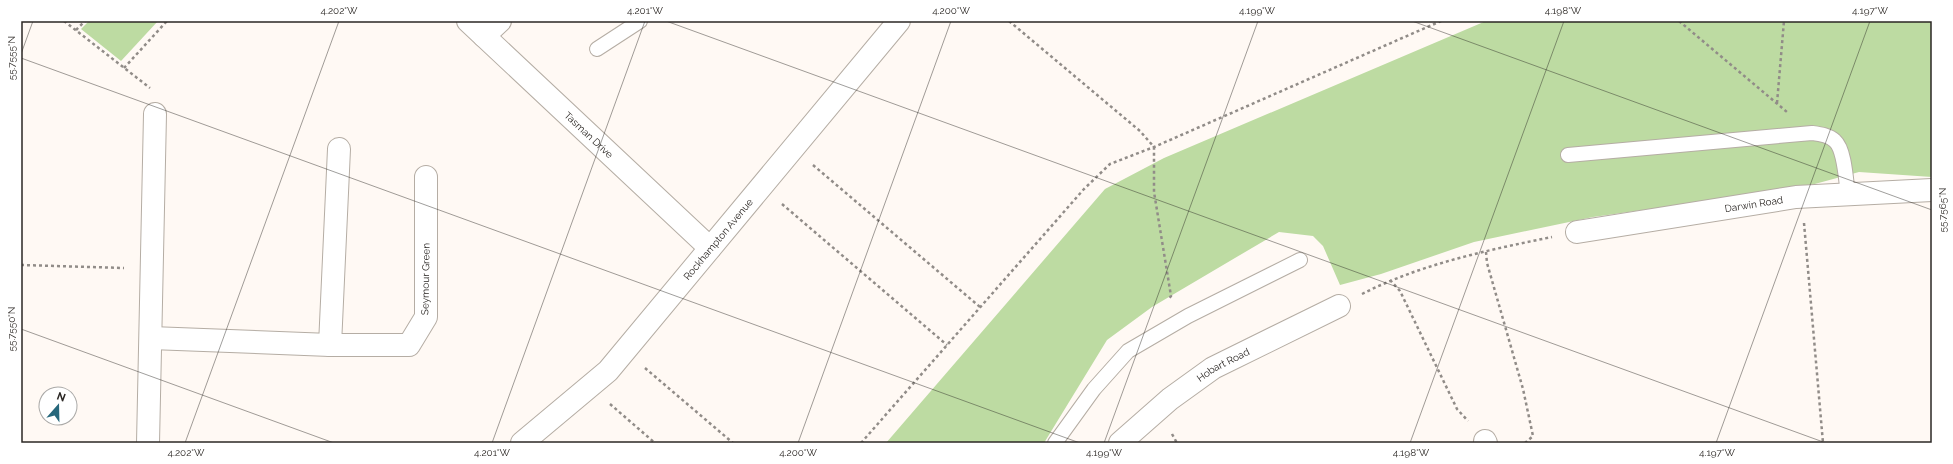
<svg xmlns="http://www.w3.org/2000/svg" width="1953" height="464" viewBox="0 0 1953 464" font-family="Raleway,sans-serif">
  <rect width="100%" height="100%" fill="#fff9f4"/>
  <g fill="#bddba2">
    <path d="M 89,21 L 158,21 L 121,61 L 81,29 Z"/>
    <path d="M 1486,21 L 1932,21 L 1932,177 L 1859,172 L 1800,188 L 1593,217 L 1474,242 L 1381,274 L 1340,285 L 1323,246 L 1313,236 L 1279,232 L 1152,307 L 1107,340 L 1044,443 L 886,443 L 1105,189 L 1164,158 Z"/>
  </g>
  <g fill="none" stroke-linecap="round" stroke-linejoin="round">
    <g stroke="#b5ada4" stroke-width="16">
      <g id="service">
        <path d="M 597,49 L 640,21"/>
        <path d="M 1568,155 L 1812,133 C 1820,134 1829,135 1835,141 C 1845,150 1846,182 1848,195"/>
        <path d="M 1055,443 L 1094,389 L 1128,351 L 1188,316 L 1300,260"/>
      </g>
    </g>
    <g stroke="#b5ada4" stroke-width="24">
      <g id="minor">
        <path id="s1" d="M 468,21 L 710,248"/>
        <path d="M 484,36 L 500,21"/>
        <path id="s2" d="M 1577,232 L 1796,197 L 1932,190"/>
        <path d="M 151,338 L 330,345 L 409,345 L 426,317 L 426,177"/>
        <path d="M 330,345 L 339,149"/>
        <path d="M 1485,441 L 1486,443"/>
        <path d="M 148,443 L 155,114"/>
        <path id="s3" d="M 522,443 L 608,371 L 899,21"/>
        <path id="s4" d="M 1120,443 L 1170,399 L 1213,368 L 1339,306"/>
      </g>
    </g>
    <g stroke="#918c88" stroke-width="2.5" stroke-dasharray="3 3" stroke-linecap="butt">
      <path d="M 64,21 L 150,88"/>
      <path d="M 1009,21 L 1140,131 L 1154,147 L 1154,192 L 1171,296 L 1168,300"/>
      <path d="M 1679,21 L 1787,112"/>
      <path d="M 76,30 L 85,21"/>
      <path d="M 124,68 L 167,21"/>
      <path d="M 1777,103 L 1784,21"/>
      <path d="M 813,165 L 980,307"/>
      <path d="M 782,204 L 947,345"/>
      <path d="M 1804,223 L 1823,443"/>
      <path d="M 1486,252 L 1487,263 L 1523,389 L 1533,436 L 1525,443"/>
      <path d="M 21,265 L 124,268"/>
      <path d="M 1390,280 L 1400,291 L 1457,409 L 1468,421"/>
      <path d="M 1362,294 C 1421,264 1488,250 1552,237"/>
      <path d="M 645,368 L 733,443"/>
      <path d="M 610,404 L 655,443"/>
      <path d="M 1172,434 L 1177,443"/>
      <path d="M 861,443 L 1084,189 L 1110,164 L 1154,147 L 1441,21"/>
    </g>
    <use href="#service" stroke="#fff" stroke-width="14"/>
    <use href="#minor" stroke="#fff" stroke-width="22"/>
  </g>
  <path fill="none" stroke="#2b2724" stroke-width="1" stroke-opacity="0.45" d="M 666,21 L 1826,443M 1412,21 L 1932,210M 21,54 L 33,21M 21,58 L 1080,443M 21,329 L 334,443M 185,443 L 339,21M 492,443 L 645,21M 798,443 L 951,21M 1104,443 L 1258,21M 1410,443 L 1564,21M 1716,443 L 1870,21"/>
  <g text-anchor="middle" stroke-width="3" stroke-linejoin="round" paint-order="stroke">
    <g font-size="10" fill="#2b2724" stroke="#fff">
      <text dy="4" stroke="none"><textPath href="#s1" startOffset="166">Tasman Drive</textPath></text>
      <text dy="4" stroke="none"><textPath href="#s2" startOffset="179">Darwin Road</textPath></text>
      <text dy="4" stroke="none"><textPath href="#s3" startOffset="284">Rockhampton Avenue</textPath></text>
      <text transform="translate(425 279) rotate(-89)" y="4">Seymour Green</text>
      <text dy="4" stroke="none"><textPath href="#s4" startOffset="130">Hobart Road</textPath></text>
    </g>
  </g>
  <rect width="1953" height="464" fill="none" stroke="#ffffff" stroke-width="44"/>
  <g transform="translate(58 406) rotate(20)"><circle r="19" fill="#ffffff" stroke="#aaa9a7"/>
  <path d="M0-3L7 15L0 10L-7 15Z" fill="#26677b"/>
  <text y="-6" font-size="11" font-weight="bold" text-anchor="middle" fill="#2b2724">N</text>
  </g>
  <rect x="22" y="22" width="1909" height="420" fill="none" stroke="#2b2724" stroke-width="1.5"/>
  <g font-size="10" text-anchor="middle" fill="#2b2724">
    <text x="339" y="14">4.202°W</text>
    <text x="645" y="14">4.201°W</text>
    <text x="951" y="14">4.200°W</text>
    <text x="1257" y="14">4.199°W</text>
    <text x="1563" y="14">4.198°W</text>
    <text x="1870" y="14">4.197°W</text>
    <text transform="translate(11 58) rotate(-90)" y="4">55.7555°N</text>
    <text transform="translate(1942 210) rotate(-90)" y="4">55.7565°N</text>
    <text transform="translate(11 329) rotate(-90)" y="4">55.7550°N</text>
    <text x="186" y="456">4.202°W</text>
    <text x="492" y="456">4.201°W</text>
    <text x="798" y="456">4.200°W</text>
    <text x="1104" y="456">4.199°W</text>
    <text x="1411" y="456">4.198°W</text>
    <text x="1717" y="456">4.197°W</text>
  </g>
</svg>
